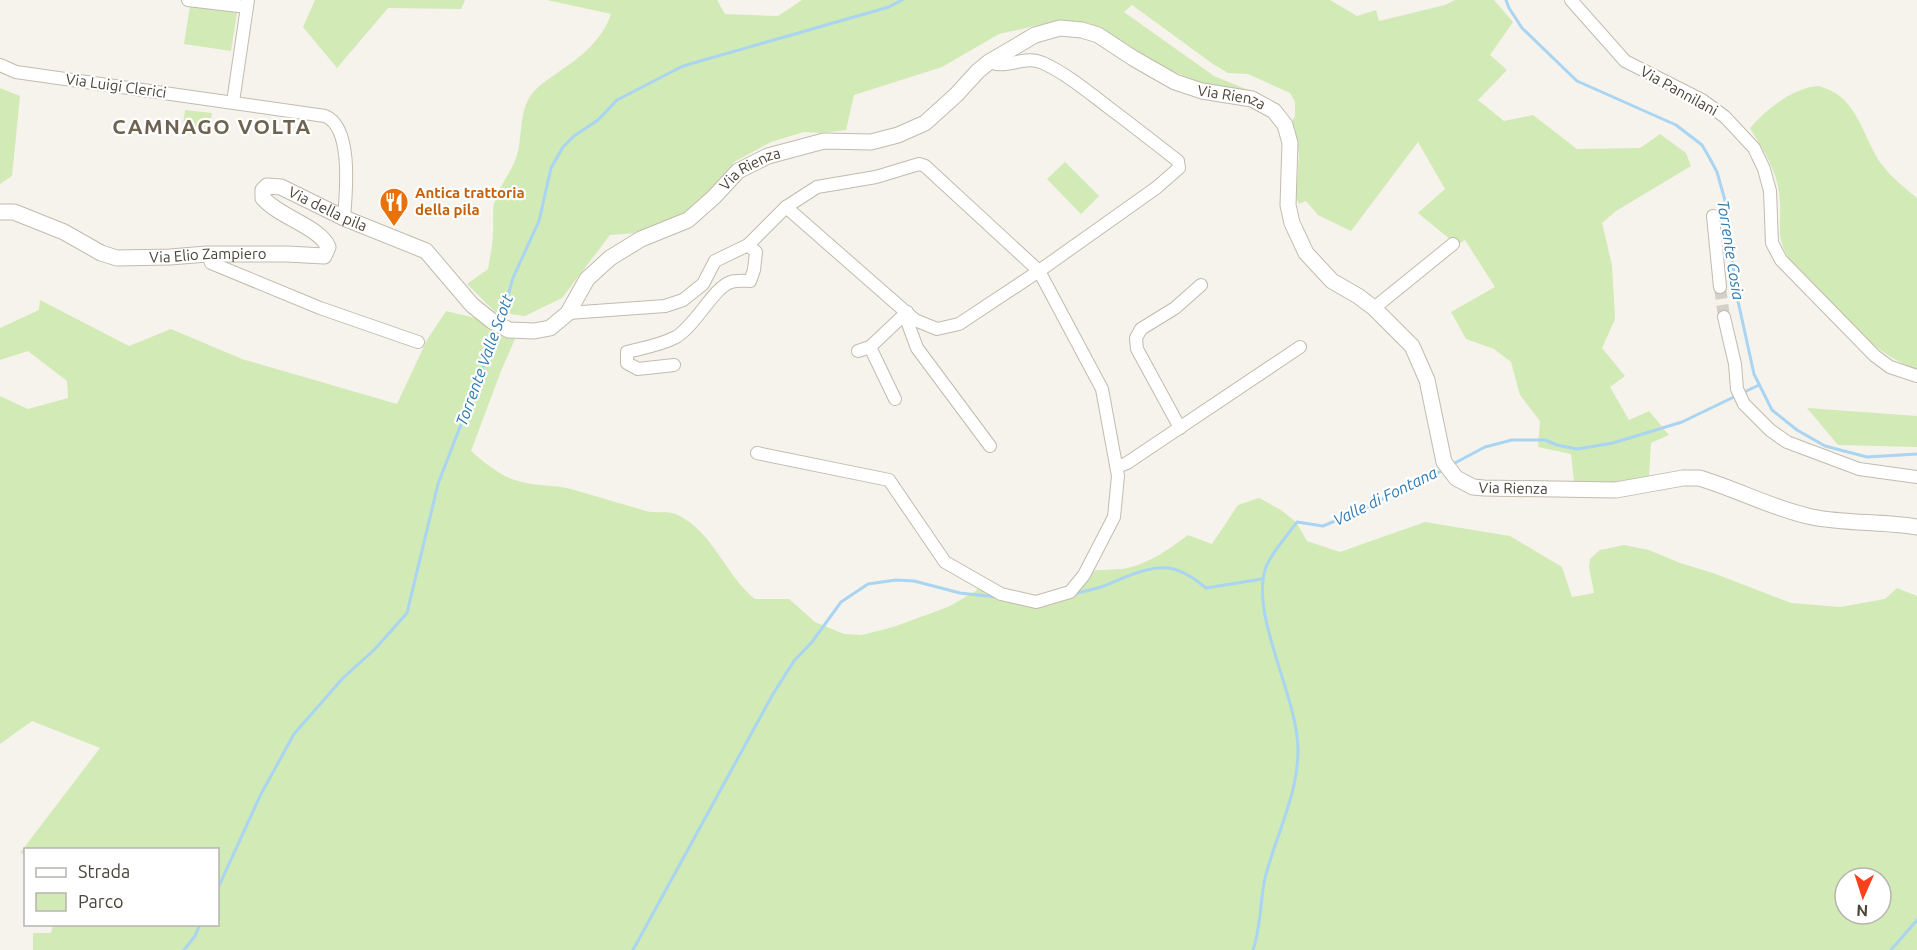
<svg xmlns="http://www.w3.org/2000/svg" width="1917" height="950" viewBox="0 0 1917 950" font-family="Ubuntu,sans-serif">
  <rect width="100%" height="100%" fill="#f6f3ec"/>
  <g fill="#d2eab5" fill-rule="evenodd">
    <path d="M 315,0 L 465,0 L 461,9 L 388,8 L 337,68 L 303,27 Z"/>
    <path d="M 547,0 L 717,0 L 725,14 L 778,16 L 802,0 L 1330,0 L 1357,16 L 1376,10 L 1379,21 L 1445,5 L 1455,0 L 1494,0 L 1513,22 L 1490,55 L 1507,70 L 1478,100 L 1504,121 L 1533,115 L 1577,149 L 1640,148 L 1660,134 L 1686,153 L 1691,166 L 1616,211 L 1602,223 L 1612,265 L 1615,319 L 1602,348 L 1625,376 L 1610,387 L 1629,420 L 1649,411 L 1669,435 L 1651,443 L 1649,476 L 1618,483 L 1574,481 L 1571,454 L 1538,447 L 1540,421 L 1520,395 L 1511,362 L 1494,349 L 1466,339 L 1451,312 L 1495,287 L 1465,240 L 1457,245 L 1418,213 L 1445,189 L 1418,142 L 1351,231 L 1318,215 L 1306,201 L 1299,204 L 1296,198 L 1299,155 L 1295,128 L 1291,124 L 1295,116 L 1295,102 L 1290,93 L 1248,74 L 1228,73 L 1213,64 L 1132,5 L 1124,12 L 1214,76 L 1258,94 L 1203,84 L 1151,62 L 1105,31 L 1089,23 L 1057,21 L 999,34 L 942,67 L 854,95 L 846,130 L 820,133 L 804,132 L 771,142 L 734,162 L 726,174 L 700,202 L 680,216 L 638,233 L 610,235 L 562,298 L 525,316 L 495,312 L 467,284 L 488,269 C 490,257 493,245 493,232 C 494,224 492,214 494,205 C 498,185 514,171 518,151 C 522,134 520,113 529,98 C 536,86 549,79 560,71 C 581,57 603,39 611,14 Z"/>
    <path d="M 190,6 L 237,13 L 231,51 L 184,44 Z"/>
    <path d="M 1817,86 C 1859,94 1862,139 1883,166 C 1892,178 1905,188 1917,198 L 1917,370 C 1876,354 1847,322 1817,291 C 1804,277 1788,263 1782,244 C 1778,231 1781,217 1780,203 C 1779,173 1765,153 1750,128 C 1767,109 1791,89 1817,86 Z"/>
    <path d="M 0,88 L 20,96 L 12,176 L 0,184 Z"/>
    <path d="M 185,110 L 212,113 L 209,130 L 183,126 Z"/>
    <path d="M 1065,162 L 1099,196 L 1081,214 L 1047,179 Z"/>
    <path d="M 40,300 L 129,346 L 171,329 L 242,359 L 397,404 L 427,340 L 446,311 L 484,320 L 515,339 L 501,371 L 471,451 C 486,464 505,480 526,483 C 541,486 556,485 571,489 C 596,496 621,504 646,511 C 657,514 668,510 678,515 C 714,533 725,575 755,599 L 789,599 L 815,622 L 844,634 L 862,635 L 893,627 L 948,607 L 976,591 L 983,578 L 1014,595 L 1037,599 L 1072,586 L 1084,571 C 1096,570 1109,570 1122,569 C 1145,566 1170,549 1188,535 L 1212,544 L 1238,505 L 1259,498 L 1281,510 L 1296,522 L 1307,541 L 1340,552 L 1425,522 L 1510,536 L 1562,567 L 1572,597 L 1594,593 L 1589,567 L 1590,559 L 1600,550 L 1624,545 L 1649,550 L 1680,563 L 1713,573 L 1791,603 L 1840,607 L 1885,599 L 1897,588 L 1917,596 L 1917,950 L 33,950 L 33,933 L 51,933 L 53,925 L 218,924 L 218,850 L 26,850 L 25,854 L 20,853 L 100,748 L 32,721 L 0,744 L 0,396 L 28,409 L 68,398 L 67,381 L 28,351 L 0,360 L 0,328 L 39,310 ZM 1845,878 L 1881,878 L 1881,914 L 1845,914 Z"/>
    <path d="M 1807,408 L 1917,416 L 1917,447 L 1838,445 Z"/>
  </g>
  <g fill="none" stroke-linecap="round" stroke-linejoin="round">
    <g stroke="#a9d4f2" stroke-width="3">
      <path d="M 1506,0 L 1509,8 L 1522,28 L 1577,81 L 1676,125 L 1702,145 L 1709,157 L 1717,172 L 1726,204 L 1736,292 L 1754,374 L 1772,410 L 1797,430 L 1825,446 L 1867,457 L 1917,454"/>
      <path d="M 501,319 L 513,278 L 539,221 L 551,168 L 563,147 L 574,136 L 598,120 L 617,100 L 683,66 L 889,7 L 902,0"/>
      <path d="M 1742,393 L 1759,385"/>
      <path d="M 1453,464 L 1485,447 L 1512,440 L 1545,440 L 1557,445 L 1577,449 L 1613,443 L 1682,422 L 1736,396"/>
      <path d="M 1073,594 C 1083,591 1092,590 1101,587 C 1123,579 1150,563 1174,569 C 1187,573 1196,580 1206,588 L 1262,579"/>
      <path d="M 218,888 L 261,794 L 294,734 L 343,678 L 375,649 L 407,613 L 438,484 L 497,331"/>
      <path d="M 184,950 L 195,936 L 200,924"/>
      <path d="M 633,950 L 773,694 L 794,661 L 812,642 L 841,602 L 868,584 L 896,580 L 914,581 L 960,593 L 996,597"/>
      <path d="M 1253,950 C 1261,927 1260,902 1265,878 C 1276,835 1298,795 1298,750 C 1298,696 1249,615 1266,567 C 1271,553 1288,535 1297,522 L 1323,526 L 1366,508 L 1412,483 L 1426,479 L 1445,469"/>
      <path d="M 1891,950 L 1917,920"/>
    </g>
    <path stroke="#d4d0c8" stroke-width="12" stroke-dasharray="12 6" stroke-linecap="butt" d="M 1720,287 L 1724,317"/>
    <g stroke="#c2bbae" stroke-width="14">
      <g id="minor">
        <path d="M 188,0 L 247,7"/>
        <path d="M 1571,0 L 1625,61 L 1702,100 L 1725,117 L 1754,148 L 1764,169 L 1770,191 L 1772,243 L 1781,260 L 1875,356 L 1890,367 L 1917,376"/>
        <path d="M 0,65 L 16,72 L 325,116 C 353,127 346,193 344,218"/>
        <path d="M 233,102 L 248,0"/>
        <path d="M 1713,216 L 1720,287"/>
        <path d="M 748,245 L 786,207 L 915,320 L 937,329 L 959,324 L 1039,271 L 1156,188 L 1179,168 L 1178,161 C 1155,143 1132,125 1108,107 C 1087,91 1067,74 1043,63 C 1023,54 1010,70 989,62"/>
        <path d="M 207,254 L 211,263 L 320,308 L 418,342"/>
        <path d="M 1374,308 L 1453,244"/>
        <path d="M 907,312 L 907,321 L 917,348 L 990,446"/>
        <path d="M 568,313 L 665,306 L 683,300 L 703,284 L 715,261 L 748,245 L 756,252 L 754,270 L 750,281 C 744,281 737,280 731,282 C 714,287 696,325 676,337 C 661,345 643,348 627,352 L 627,363 L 638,369 L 674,365"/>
        <path d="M 1724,317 L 1735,364 L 1737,389 L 1744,404 L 1770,430 L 1787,442 L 1859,469 L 1917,477"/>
        <path d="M 858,351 L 870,347"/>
        <path d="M 895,399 L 870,347 L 907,312"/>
        <path d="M 1180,428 L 1137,349 L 1136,338 L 1141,329 L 1175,308 L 1201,285"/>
        <path d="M 757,453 L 889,480 L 945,562 L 1001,594 L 1036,602 L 1070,592 L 1084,575 L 1114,517 L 1118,476 L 1102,389 L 1039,271 L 925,166 L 919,164 L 876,177 L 817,187 L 786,207"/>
        <path d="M 1117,467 L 1127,463 L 1300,347"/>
      </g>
    </g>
    <g stroke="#c2bbae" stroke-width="17">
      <g id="tertiary">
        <path id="s1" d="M 0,212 L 14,212 L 64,232 L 101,253 L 117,258 L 170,257 L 207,254 L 287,254 L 324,256 L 328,247 C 320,227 279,217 263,198 L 263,190 L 267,186 L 281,187 L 344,218 L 426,251 L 472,305 L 492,321 L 509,330 L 534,331 L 550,328 L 568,313 L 587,279 L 610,258 L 641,239 L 688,220 L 714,197 L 738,171 L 768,156 L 824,141 L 871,142 L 898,135 L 925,123 L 956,95 L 978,71 L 989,62 L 1013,48 L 1035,35 L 1060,28 L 1082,30 L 1098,35 L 1133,58 L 1175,82 L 1202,91 L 1252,99 L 1274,111 L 1285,125 L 1290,143 L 1288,205 L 1292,223 L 1306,253 L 1332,281 L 1358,296 L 1374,308 L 1412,346 L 1427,380 L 1444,462 L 1456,478 L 1473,487 L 1484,488 L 1616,490 L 1683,478 L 1699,478 C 1737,489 1773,509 1812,517 C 1846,524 1882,521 1917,527"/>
      </g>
    </g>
    <use href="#minor" stroke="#fff" stroke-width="12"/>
    <use href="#tertiary" stroke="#fff" stroke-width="15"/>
  </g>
  <defs>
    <g id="restaurant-pin" transform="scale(1.5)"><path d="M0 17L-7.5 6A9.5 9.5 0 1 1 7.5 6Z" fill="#e8710a" stroke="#fff"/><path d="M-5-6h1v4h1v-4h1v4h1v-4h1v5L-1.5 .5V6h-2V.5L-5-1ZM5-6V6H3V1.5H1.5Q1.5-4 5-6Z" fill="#fff"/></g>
  </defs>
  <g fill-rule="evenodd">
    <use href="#restaurant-pin" x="394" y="202"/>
  </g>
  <g text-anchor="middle" stroke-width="4.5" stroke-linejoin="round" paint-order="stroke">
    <g font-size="15" fill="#4b4439" stroke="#fff">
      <text transform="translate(116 86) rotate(8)" y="5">Via Luigi Clerici</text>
      <text transform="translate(1679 91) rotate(29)" y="5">Via Pannilani</text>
      <text dy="5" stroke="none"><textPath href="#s1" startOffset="1572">Via Rienza</textPath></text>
      <text dy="5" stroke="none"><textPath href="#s1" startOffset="1032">Via Rienza</textPath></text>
      <text dy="5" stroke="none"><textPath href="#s1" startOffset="506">Via della pila</textPath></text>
      <text dy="5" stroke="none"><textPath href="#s1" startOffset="218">Via Elio Zampiero</textPath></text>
      <text dy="5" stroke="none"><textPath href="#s1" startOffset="2110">Via Rienza</textPath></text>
    </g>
    <g font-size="15" font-weight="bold" fill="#c56008" stroke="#fff" text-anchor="start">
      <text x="415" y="198">Antica trattoria<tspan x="415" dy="17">della pila</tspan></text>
    </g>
    <g font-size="16" font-style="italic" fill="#2e7ab2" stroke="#fff">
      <text transform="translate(1731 250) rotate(81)" y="6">Torrente Cosia</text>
      <text transform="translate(484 360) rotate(-70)" y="6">Torrente Valle Scott</text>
      <text transform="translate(1385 496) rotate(-26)" y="6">Valle di Fontana</text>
    </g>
    <g font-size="21" font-weight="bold" letter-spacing="1.5" fill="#6e6250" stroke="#fff">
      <text x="212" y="134">CAMNAGO VOLTA</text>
    </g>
  </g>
  <rect x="24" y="848" width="195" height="78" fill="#ffffff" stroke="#b7b4b0" stroke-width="1.5"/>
  <rect x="36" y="868" width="30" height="9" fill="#ffffff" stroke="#b7b4b0" stroke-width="1.5"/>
  <text x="78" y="878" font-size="18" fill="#4b4439">Strada</text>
  <rect x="36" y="893" width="30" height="18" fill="#d2eab5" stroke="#b7b4b0" stroke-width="1.5"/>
  <text x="78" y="908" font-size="18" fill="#4b4439">Parco</text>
  <g transform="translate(1863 896) rotate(183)"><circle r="28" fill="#ffffff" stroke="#b7b4b0" stroke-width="1.5"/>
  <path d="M0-4.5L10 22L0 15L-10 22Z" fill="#fc3f1d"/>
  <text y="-9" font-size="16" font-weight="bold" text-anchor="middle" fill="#4b4439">N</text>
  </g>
</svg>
